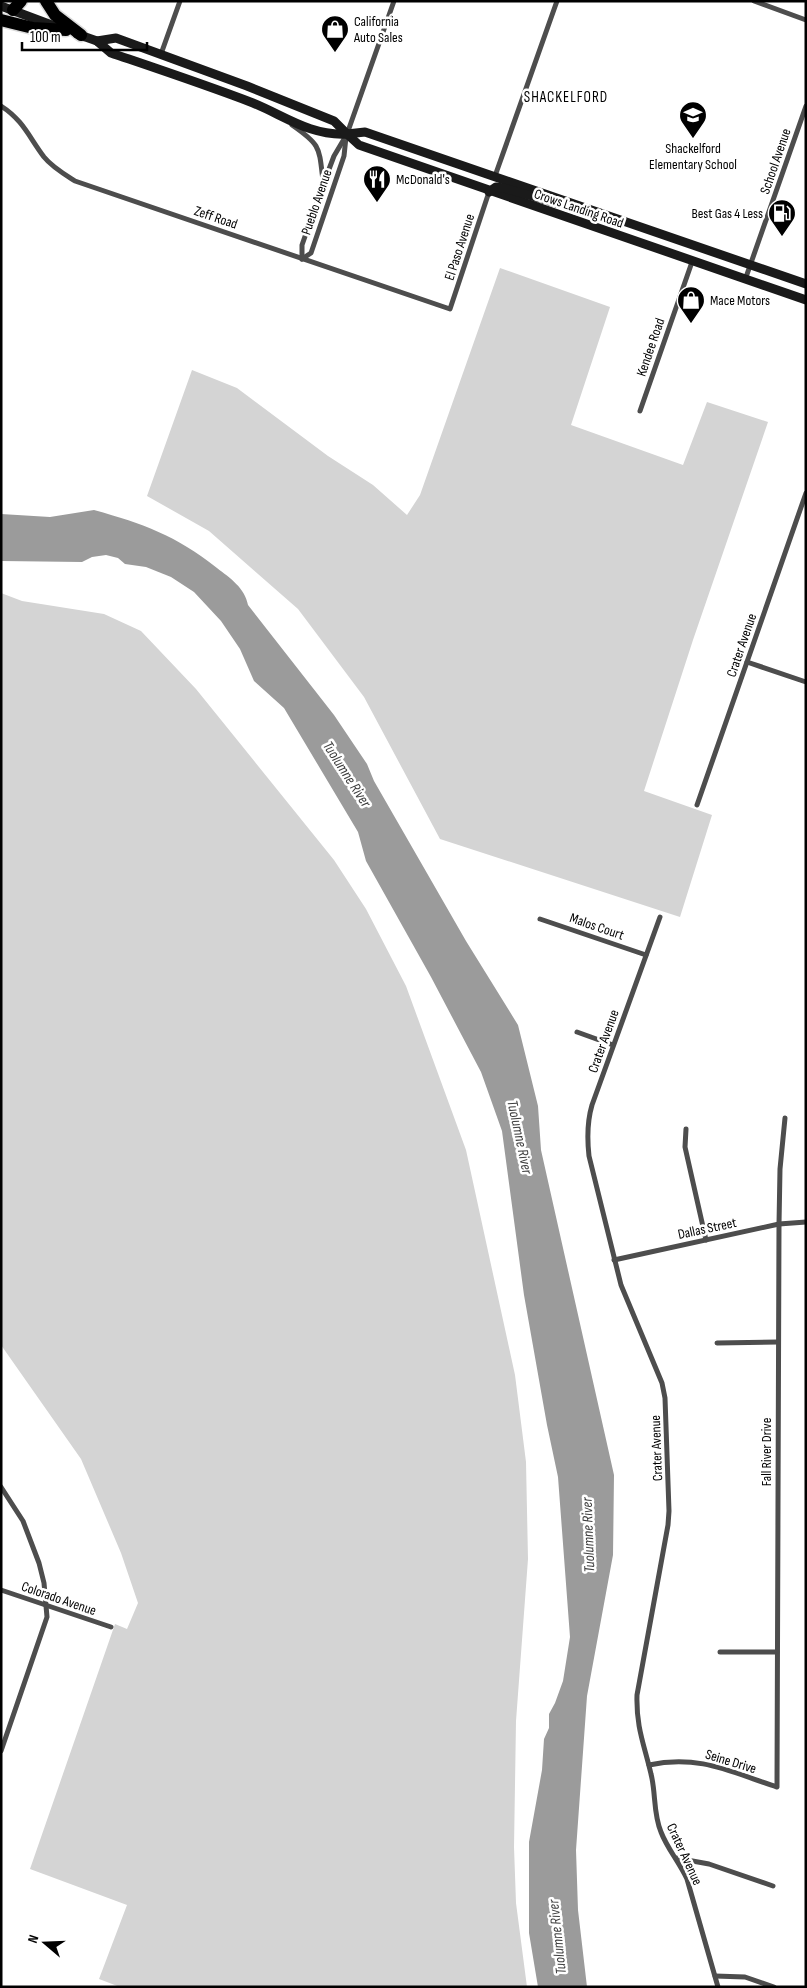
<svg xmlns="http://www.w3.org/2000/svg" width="807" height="1988" viewBox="0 0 807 1988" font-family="'Sofia Sans Condensed',sans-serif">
  <rect width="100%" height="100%" fill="#fff"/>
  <g fill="#d4d4d4">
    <path d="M 500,268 L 610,307 L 571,425 L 683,465 L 707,402 L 768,422 L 693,640 L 644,791 L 712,815 L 680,917 L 440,839 L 364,697 L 298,609 L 209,531 L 147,496 L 192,370 L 237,388 L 328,456 L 373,485 L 407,515 L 420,495 Z"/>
    <path d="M 1,593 L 22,601 L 104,614 L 141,631 L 196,689 L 334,860 L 366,909 L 406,986 L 466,1150 L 515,1375 L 526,1462 L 528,1559 L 516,1721 L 514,1847 L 516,1903 L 527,1987 L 120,1987 L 99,1979 L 127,1905 L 30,1869 L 115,1624 L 127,1629 L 138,1603 L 121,1553 L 81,1459 L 1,1345 Z"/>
  </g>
  <path fill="#9b9b9b" d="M 94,510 C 144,524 175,535 217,568 C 230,578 245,588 248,605 L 334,715 L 367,764 L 374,781 L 466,941 L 518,1025 L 538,1106 L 541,1150 L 614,1475 L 613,1555 L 587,1696 L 576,1850 L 578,1910 L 587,1987 L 538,1987 L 529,1933 L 529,1842 L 542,1770 L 544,1739 L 549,1728 L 549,1714 L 555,1703 L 563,1681 L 570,1637 L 558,1477 L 547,1425 L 524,1295 L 502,1131 L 481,1072 L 431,977 L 366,861 L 358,832 L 284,708 L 254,681 L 240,649 L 221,621 L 194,592 L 171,577 L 146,567 L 125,564 L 118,558 L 106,555 L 92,557 L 82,562 L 1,561 L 1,514 L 50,517 Z"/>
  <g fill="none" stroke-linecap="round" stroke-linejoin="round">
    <g stroke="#dbdbdb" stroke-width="15">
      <g id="highway">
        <path d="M 46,1 L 55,15 L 81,35"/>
        <path d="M 13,10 L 21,1"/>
        <path d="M 1,20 L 33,28 L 66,30"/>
      </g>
    </g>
    <g stroke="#4d4d4d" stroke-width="5">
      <path d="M 754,1 L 806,20"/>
      <path d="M 161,54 L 180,1"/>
      <path d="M 1,106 C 23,120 29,137 44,157 C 52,167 64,174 75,181 L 450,309 L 489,192"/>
      <path d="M 292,125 C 321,145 319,147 323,181"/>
      <path d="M 495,176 L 557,1"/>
      <path d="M 302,259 L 302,245 L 323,185 L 334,156 L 347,134 L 394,1"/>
      <path d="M 302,259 L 311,253 L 344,156 L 346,137"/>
      <path d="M 745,280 L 806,106"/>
      <path d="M 640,411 L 692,262"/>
      <path d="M 747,662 L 806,682"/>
      <path d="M 697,805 L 806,493"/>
      <path d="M 660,917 L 592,1105 C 587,1122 587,1138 589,1156 L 621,1285 L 662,1383 L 665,1398 L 669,1511 L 668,1525 L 637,1695 C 636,1727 644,1744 651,1774 C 656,1793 653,1813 661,1832 C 667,1848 679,1862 687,1879 L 718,1987"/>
      <path d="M 540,919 L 646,955"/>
      <path d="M 577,1032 L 613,1045"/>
      <path d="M 686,1129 L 685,1147 L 706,1240"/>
      <path d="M 614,1260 L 779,1224 L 806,1222"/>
      <path d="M 717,1343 L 778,1342"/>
      <path d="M 1,1487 L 23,1521 L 39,1563 L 44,1583 L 47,1617 L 1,1751"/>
      <path d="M 1,1590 L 111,1627"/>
      <path d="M 720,1652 L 777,1652"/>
      <path d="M 649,1765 C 698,1754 731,1772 777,1787 L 779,1224 L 780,1169 L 785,1118"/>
      <path d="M 676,1858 L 709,1864 L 773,1886"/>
      <path d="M 715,1976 L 745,1977 L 774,1987"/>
    </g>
    <g stroke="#1a1a1a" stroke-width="9">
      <path d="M 1,6 L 57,27"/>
      <path d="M 77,34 L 97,41 L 111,53 C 158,69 206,85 253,103 C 285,116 310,136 347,134 L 359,145 L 806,300"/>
      <path d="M 97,41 L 116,38 L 247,86 L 334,121 L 347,134 L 365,132 L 806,284"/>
      <path d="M 489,192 L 496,187 L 504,188 L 556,203"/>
    </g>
    <use href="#highway" stroke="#000" stroke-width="12"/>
  </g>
  <defs>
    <g id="shop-pin" transform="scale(1.4375)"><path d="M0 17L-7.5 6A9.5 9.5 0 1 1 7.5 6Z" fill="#000" stroke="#fff"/><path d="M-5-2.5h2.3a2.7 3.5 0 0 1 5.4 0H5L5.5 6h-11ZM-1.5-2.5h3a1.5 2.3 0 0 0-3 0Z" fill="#fff"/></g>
    <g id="school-pin" transform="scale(1.4375)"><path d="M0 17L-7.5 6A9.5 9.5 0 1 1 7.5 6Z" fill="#000" stroke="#fff"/><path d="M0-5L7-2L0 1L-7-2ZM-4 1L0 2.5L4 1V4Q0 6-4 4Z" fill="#fff"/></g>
    <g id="restaurant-pin" transform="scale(1.4375)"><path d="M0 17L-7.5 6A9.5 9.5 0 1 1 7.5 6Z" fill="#000" stroke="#fff"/><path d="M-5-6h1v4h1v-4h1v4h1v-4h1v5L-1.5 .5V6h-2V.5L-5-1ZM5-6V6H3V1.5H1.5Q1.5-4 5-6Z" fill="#fff"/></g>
    <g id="fuel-pin" transform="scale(1.4375)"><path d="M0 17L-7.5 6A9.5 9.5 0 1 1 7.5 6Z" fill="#000" stroke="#fff"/><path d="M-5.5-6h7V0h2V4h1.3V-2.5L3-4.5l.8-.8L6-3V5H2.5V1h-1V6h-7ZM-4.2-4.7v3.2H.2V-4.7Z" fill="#fff"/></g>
  </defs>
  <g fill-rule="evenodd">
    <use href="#shop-pin" x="335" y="29"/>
    <use href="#school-pin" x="693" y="115"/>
    <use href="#restaurant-pin" x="377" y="179"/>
    <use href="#fuel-pin" x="782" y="213"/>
    <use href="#shop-pin" x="691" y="300"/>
  </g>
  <g text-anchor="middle" stroke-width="5" stroke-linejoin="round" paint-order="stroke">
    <g font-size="14" fill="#000" stroke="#fff" text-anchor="start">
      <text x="354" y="26">California<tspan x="354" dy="16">Auto Sales</tspan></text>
      <text x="693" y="153" text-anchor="middle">Shackelford<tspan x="693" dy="16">Elementary School</tspan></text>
      <text x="396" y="184">McDonald's</text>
      <text x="763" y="218" text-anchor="end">Best Gas 4 Less</text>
      <text x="710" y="305">Mace Motors</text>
    </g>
    <g font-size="14" fill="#000" stroke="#fff">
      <text transform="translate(775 161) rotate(-71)" y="5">School Avenue</text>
      <text transform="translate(316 202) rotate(-71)" y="5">Pueblo Avenue</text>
      <text transform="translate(579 208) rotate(19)" y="5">Crows Landing Road</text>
      <text transform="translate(216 217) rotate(19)" y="5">Zeff Road</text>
      <text transform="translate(459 247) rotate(-72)" y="5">El Paso Avenue</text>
      <text transform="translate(650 347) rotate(-71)" y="5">Kendee Road</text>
      <text transform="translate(741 645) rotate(-71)" y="5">Crater Avenue</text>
      <text transform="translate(597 926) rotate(19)" y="5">Malos Court</text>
      <text transform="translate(603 1041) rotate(-70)" y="5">Crater Avenue</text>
      <text transform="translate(707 1228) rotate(-12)" y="5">Dallas Street</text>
      <text transform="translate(656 1448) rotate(-92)" y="5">Crater Avenue</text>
      <text transform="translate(766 1452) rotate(-90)" y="5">Fall River Drive</text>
      <text transform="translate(59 1598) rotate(19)" y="5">Colorado Avenue</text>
      <text transform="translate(731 1761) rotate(17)" y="5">Seine Drive</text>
      <text transform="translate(685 1854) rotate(65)" y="5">Crater Avenue</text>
    </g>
    <g font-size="15" letter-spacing="1" fill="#000" stroke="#fff">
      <text x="566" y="102">SHACKELFORD</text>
    </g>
    <g font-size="15" font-style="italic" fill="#3c3c3c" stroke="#fff">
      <text transform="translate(347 774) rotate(57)" y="5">Tuolumne River</text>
      <text transform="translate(520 1137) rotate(78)" y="5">Tuolumne River</text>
      <text transform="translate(588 1535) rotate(-92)" y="5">Tuolumne River</text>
      <text transform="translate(557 1937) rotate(-96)" y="5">Tuolumne River</text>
    </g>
  </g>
  <rect width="807" height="1988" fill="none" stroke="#000000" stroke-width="5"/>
  <g transform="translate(45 1943) rotate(289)" stroke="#ffffff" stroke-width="4" paint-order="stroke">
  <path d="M0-4L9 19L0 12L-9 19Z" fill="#000000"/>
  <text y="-8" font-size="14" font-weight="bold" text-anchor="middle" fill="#000000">N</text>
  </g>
  <path d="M22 42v8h125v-8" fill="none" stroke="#000000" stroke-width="2.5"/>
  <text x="30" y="42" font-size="15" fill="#000000" stroke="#ffffff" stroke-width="4" paint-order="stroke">100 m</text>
</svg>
